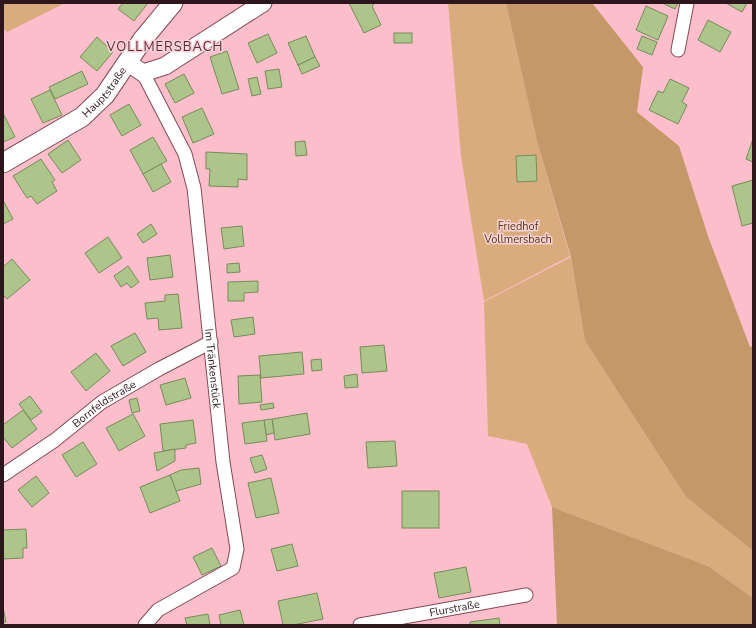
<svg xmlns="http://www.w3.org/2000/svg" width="756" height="628" viewBox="0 0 756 628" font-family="'Nunito Sans',sans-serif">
  <rect width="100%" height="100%" fill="#fcbeca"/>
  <g fill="#daac7d">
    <path d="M 3,3 L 65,3 L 7,32 L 3,28 Z"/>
    <path d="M 448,3 L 506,3 L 537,141 L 570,256 L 484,301 L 461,156 Z"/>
    <path d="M 571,257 L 585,341 L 686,497 L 753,551 L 753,598 L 708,566 L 552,507 L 527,444 L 488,436 L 484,302 Z"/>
  </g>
  <g fill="#c59869">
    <path d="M 506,3 L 592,3 L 643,67 L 637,112 L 679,146 L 708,236 L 750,347 L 753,346 L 753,551 L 686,497 L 585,341 L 571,257 L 537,141 Z"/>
    <path d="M 552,507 L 708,566 L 753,598 L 753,625 L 557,625 Z"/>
  </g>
  <g fill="#adc58b" stroke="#778b5b">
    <path d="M 123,3 L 148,3 L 134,21 L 118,9 Z"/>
    <path d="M 349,3 L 375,3 L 372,6 L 381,25 L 364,33 Z"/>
    <path d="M 662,3 L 678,3 L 675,9 Z"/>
    <path d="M 726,3 L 747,3 L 742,12 Z"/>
    <path d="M 646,6 L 668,16 L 658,40 L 636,30 Z"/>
    <path d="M 708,20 L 731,32 L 720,52 L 698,40 Z"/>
    <rect x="394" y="33" width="18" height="10"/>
    <path d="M 268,34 L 277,53 L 257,63 L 248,43 Z"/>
    <path d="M 306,36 L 315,57 L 298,65 L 288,43 Z"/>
    <path d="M 642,36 L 657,42 L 652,55 L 637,49 Z"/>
    <path d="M 97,37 L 113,52 L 97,71 L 80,57 Z"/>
    <path d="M 227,51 L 239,89 L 222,94 L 210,57 Z"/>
    <path d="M 315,57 L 320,66 L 302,74 L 298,65 Z"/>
    <path d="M 279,69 L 282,87 L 268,89 L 265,71 Z"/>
    <path d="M 82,71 L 88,84 L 55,99 L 49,87 Z"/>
    <path d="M 184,74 L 194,93 L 175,103 L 165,84 Z"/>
    <path d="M 257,77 L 261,94 L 252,96 L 248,79 Z"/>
    <path d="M 670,79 L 689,88 L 682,102 L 687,105 L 678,124 L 649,110 L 658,91 L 663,93 Z"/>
    <path d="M 50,90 L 62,115 L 43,123 L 31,99 Z"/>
    <path d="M 129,104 L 141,125 L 122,136 L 110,115 Z"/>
    <path d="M 202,108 L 214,134 L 193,143 L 182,117 Z"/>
    <path d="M 3,113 L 15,137 L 3,142 Z"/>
    <path d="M 153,137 L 167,161 L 143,174 L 130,150 Z"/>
    <path d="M 753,139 L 753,162 L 746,159 Z"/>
    <path d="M 68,140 L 81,160 L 62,173 L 48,154 Z"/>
    <path d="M 305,141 L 307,155 L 296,156 L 295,142 Z"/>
    <path d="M 206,152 L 247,154 L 247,180 L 238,179 L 238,187 L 209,186 L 210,169 L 206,169 Z"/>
    <path d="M 536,155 L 537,181 L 517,182 L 516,156 Z"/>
    <path d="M 41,159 L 55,180 L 52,182 L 57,191 L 37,204 L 31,196 L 27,198 L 13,176 Z"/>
    <path d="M 161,164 L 171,182 L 153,192 L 143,174 Z"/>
    <path d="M 753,180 L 753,223 L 742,226 L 732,186 Z"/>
    <path d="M 4,202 L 13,219 L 3,224 L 3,203 Z"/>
    <path d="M 151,224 L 157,234 L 143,243 L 137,234 Z"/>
    <path d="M 242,226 L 244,246 L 224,249 L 221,228 Z"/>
    <path d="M 108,237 L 122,258 L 99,273 L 85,253 Z"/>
    <path d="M 170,255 L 173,277 L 150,280 L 147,258 Z"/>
    <path d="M 12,259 L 30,280 L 7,299 L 3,295 L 3,267 Z"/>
    <path d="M 239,263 L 240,272 L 227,273 L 227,264 Z"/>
    <path d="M 128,266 L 139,282 L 131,288 L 127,283 L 121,287 L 114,276 Z"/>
    <path d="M 258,281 L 258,292 L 244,293 L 244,301 L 228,301 L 228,282 Z"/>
    <path d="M 178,294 L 182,328 L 159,330 L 158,318 L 147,319 L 145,303 L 165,301 L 165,295 Z"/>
    <path d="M 253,317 L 255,334 L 234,337 L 231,320 Z"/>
    <path d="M 135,333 L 146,352 L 123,366 L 111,346 Z"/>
    <path d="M 384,345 L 387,371 L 362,373 L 360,347 Z"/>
    <path d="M 302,352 L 304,374 L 261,378 L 259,356 Z"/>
    <path d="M 96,353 L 110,371 L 86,391 L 71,372 Z"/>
    <path d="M 321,359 L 322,370 L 312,371 L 311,360 Z"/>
    <path d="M 357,374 L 358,387 L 345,388 L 344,376 Z"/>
    <path d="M 260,375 L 262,402 L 239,404 L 238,376 Z"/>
    <path d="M 185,378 L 191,398 L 166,405 L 160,385 Z"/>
    <path d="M 30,396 L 42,412 L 31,420 L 19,404 Z"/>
    <path d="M 137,398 L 140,411 L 132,413 L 129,400 Z"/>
    <path d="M 273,403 L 274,408 L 261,410 L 260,405 Z"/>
    <path d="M 23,410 L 37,429 L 12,448 L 3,437 L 3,425 Z"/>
    <path d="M 307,413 L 310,434 L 275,440 L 272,419 Z"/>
    <path d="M 133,414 L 145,436 L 119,451 L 106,428 Z"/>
    <path d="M 272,419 L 274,433 L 266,435 L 264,420 Z"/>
    <path d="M 193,420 L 196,443 L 186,445 L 186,448 L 163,451 L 160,424 Z"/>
    <path d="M 264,420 L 267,441 L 245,444 L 242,423 Z"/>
    <path d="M 395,441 L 397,466 L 368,468 L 366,442 Z"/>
    <path d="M 83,442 L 97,464 L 76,477 L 62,455 Z"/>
    <path d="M 175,449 L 175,461 L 157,471 L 154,453 Z"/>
    <path d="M 262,455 L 267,469 L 255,473 L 250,458 Z"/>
    <path d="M 199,468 L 201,484 L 176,491 L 170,475 L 181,470 Z"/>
    <path d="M 170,475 L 180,501 L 150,513 L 140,487 Z"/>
    <path d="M 36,476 L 49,493 L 32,507 L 18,490 Z"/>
    <path d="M 271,478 L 279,513 L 256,518 L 248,483 Z"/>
    <rect x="402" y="491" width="37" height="37"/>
    <path d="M 26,529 L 27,548 L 23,548 L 23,558 L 3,559 L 3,530 Z"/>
    <path d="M 292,544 L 298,566 L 277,571 L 271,549 Z"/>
    <path d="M 212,548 L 221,566 L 202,575 L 193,557 Z"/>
    <path d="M 466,567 L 471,592 L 439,598 L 434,573 Z"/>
    <path d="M 317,593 L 323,619 L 293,625 L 283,625 L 278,601 Z"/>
    <path d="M 3,607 L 6,622 L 3,622 Z"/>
    <path d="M 240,610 L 244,625 L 221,625 L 219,615 Z"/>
    <path d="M 208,614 L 210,625 L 187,625 L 185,618 Z"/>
    <path d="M 499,618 L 500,625 L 470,625 L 470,622 Z"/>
  </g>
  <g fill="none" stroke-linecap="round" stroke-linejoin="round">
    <g stroke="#804b56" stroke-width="15">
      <g id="minor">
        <path d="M 678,50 L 687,3"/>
        <path id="s1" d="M 143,73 L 185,154 L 194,188 L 223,462 L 237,549 L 233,568 L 158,610 L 145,625"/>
        <path id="s2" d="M 3,475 L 55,440 L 102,402 L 159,369 L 211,342"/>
        <path id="s3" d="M 360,625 L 526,595"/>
      </g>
    </g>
    <g stroke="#804b56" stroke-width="19">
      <path id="tertiary" d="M 127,62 L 143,73 L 165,66 L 263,3"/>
    </g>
    <g stroke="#804b56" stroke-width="21">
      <g id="secondary">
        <path id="s4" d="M 3,163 L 82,117 L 105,95 L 143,39 L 173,3"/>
      </g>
    </g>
    <use href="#minor" stroke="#fff" stroke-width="13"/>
    <use href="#tertiary" stroke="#fff" stroke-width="17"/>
    <use href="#secondary" stroke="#fff" stroke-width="19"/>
  </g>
  <g text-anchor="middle" stroke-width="3" stroke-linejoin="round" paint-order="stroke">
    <g font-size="11" fill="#2d171c" stroke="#f9d3da">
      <text dy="4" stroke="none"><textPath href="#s4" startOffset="125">Hauptstraße</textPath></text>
      <text dy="4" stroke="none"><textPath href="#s1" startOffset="308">Im Tränkenstück</textPath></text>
      <text dy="4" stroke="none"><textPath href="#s2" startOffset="124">Bornfeldstraße</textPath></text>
      <text dy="4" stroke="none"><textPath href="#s3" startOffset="96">Flurstraße</textPath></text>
    </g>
    <g font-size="11" fill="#573813" stroke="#f9d3da">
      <text x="518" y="230">Friedhof<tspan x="518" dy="13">Vollmersbach</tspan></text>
    </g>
    <g font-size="13" letter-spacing="1" fill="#5a2935" stroke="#f9d3da">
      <text x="165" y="51">VOLLMERSBACH</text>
    </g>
  </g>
  <rect width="756" height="628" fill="none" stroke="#2d171c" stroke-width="8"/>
</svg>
